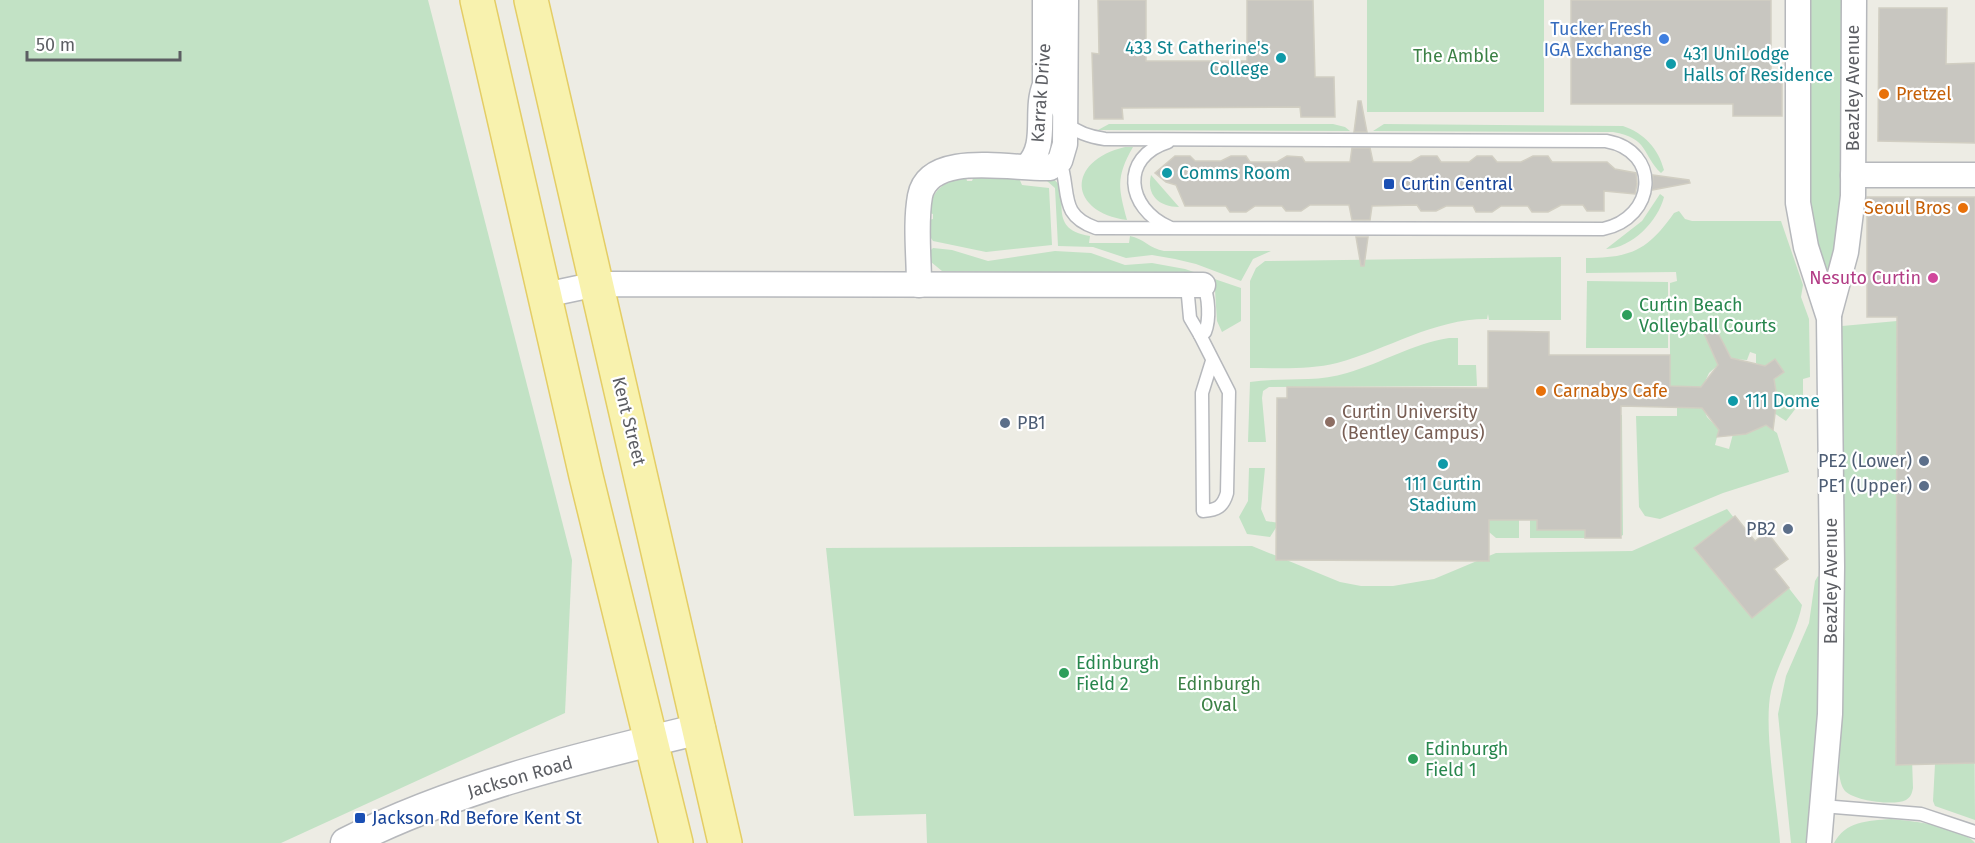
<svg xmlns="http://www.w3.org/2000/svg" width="1975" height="843" viewBox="0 0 1975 843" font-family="'Fira Sans',sans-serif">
  <rect width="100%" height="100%" fill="#edece4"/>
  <g fill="#c2e2c5">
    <path d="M 0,0 L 428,0 L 572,560 L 565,713 L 281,843 L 0,843 Z"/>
    <rect x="1367" y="0" width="177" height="112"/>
    <path d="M 1804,0 L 1848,0 L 1846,219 L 1829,282 L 1811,236 Z"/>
    <path d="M 1109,124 L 1333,124 L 1345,127 L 1350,131 L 1098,130 Z"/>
    <path d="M 1384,124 L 1623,126 C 1644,133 1658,148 1664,170 L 1661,173 C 1642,155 1649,138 1613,132 L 1373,131 Z"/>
    <path d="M 1125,147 L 1133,147 C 1115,178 1119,189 1127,220 C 1068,212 1066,161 1125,147 Z"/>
    <path d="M 1151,175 L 1179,207 C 1159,207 1146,195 1151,175 Z"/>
    <path d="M 974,176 L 1018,176 L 1022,185 L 1049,188 L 1052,245 L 986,252 L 933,241 L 929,235 L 929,220 L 933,219 L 933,214 L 929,213 C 932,189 943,182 966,177 L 967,181 L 972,181 Z"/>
    <path d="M 1030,176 C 1036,177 1047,175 1053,179 C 1074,192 1043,229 1090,236 L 1089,243 L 1129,243 L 1130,236 C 1143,238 1150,249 1164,251 L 1271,251 L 1253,259 L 1241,281 L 1196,264 L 1175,259 L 1152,255 L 1126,258 L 1093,247 L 1058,246 L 1055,188 L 1047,181 L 1029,180 Z"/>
    <path d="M 1660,194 L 1664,197 C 1658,221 1632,248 1606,249 L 1642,221 Z"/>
    <path d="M 1679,211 L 1685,219 L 1692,221 L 1781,221 L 1803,285 L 1801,297 L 1809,319 L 1810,377 L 1803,379 L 1803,399 L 1786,421 L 1774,413 L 1777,398 L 1773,380 L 1784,372 L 1775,359 L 1763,367 L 1756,363 L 1756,354 L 1750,352 L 1747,360 L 1732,359 L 1726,348 L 1713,353 L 1718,365 L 1709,373 L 1702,388 L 1670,387 L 1670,283 L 1677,281 L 1676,272 L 1586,273 L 1586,258 C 1631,258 1648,250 1674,213 Z"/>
    <path d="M 933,248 L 952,250 L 988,261 L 1055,251 L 1091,253 L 1125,265 L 1152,263 L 1185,269 L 1241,288 L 1241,321 L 1222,332 L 1217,321 L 1215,290 L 1192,274 L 942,271 L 931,262 L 929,252 Z"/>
    <path d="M 1561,257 L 1561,320 L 1489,320 L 1488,314 L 1487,319 C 1433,319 1389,349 1337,363 C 1309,370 1279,368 1250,368 L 1250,281 L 1256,268 L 1265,261 Z"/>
    <path d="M 1587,281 L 1668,282 L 1668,348 L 1586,348 Z"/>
    <path d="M 1897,321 L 1913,788 C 1912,793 1911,797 1906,800 C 1894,806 1855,801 1845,791 C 1841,786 1840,779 1839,773 L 1845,612 L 1842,326 Z"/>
    <path d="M 1449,338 L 1458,338 L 1458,365 L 1476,365 L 1477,386 L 1269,387 L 1263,391 L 1262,398 L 1266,442 L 1248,442 L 1250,382 C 1282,377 1315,383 1347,373 C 1382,363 1412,344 1449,338 Z"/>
    <path d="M 1702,405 L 1707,417 L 1719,429 L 1715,445 L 1729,449 L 1733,434 L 1752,432 L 1765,424 L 1777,433 L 1789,472 L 1723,493 L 1660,519 L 1645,516 L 1639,507 L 1636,416 L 1677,416 L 1677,408 Z"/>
    <path d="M 1610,415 L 1622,415 L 1623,535 L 1617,538 L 1530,538 L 1530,520 L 1537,520 L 1538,530 L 1587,530 Z"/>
    <path d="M 1249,468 L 1265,468 L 1261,509 L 1266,521 L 1279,523 L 1270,537 L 1247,534 L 1239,517 L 1248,501 Z"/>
    <path d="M 1727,509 L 1802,605 C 1796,635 1778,661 1771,691 C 1763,728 1777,803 1780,843 L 927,843 L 926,814 L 854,816 L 826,548 L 1252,546 L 1340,582 L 1361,586 L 1393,586 L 1434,579 L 1496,553 L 1632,551 Z"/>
    <path d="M 1489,520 L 1519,520 L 1519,538 L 1496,538 L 1489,532 Z"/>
    <path d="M 1818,576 L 1821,579 L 1818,716 L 1808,843 L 1791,843 L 1778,714 L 1786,676 L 1809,623 L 1815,581 Z"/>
    <path d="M 1974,693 L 1975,820 L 1935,806 L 1933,801 L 1935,764 L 1950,763 Z"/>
    <path d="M 1891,819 C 1912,821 1962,826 1975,843 L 1834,843 C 1846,821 1867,821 1891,819 Z"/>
  </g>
  <g fill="#c8c6c0" stroke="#d1cec2" stroke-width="1.5">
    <path d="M 1098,0 L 1146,0 L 1146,61 L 1247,61 L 1247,0 L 1313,0 L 1315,77 L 1334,77 L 1335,117 L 1301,117 L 1300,107 L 1122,108 L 1123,119 L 1094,119 L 1092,53 L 1099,54 Z"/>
    <path d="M 1571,0 L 1771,0 L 1771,79 L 1782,79 L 1782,116 L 1733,116 L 1733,104 L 1571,104 Z"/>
    <path d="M 1879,8 L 1947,8 L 1946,64 L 1975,63 L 1975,143 L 1878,141 Z"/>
    <path d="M 1358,101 L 1361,101 L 1367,132 L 1354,132 Z"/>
    <path d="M 1352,148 L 1370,148 L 1373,162 L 1411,162 L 1421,156 L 1437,156 L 1441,162 L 1469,162 L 1477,156 L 1492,156 L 1497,162 L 1521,162 L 1533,156 L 1548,156 L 1552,162 L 1607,162 L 1615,169 L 1636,173 L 1637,184 L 1635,194 L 1604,191 L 1604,211 L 1587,211 L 1583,205 L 1561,205 L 1548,212 L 1532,212 L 1528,206 L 1501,206 L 1492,212 L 1476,212 L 1473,206 L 1446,206 L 1436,211 L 1421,211 L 1417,205 L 1372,206 L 1370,220 L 1352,220 L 1349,205 L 1310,205 L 1301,211 L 1286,211 L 1282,206 L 1255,206 L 1246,212 L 1230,212 L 1226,206 L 1185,206 L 1176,185 L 1166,182 L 1155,173 L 1175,156 L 1190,156 L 1195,161 L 1221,161 L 1231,156 L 1246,156 L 1250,162 L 1277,162 L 1287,156 L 1302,157 L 1305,162 L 1350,162 Z"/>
    <path d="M 1653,175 L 1689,180 L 1690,183 L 1652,190 Z"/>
    <path d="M 1867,197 L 1975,197 L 1975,763 L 1896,765 L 1897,317 L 1867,317 Z"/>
    <path d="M 1356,237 L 1368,237 L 1364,266 L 1361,266 Z"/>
    <path d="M 1714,325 L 1731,358 L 1765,366 L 1775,359 L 1784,372 L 1774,379 L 1777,398 L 1773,430 L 1766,425 L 1746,434 L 1717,437 L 1719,430 L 1702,408 L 1621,406 L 1621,538 L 1585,538 L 1585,530 L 1537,530 L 1537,520 L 1489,520 L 1489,561 L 1276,560 L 1277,398 L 1287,398 L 1287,387 L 1488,388 L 1488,331 L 1549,332 L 1549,355 L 1670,355 L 1670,386 L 1701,387 L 1718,365 L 1703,331 Z"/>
    <path d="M 1735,516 L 1755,541 L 1767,532 L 1788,559 L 1774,569 L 1789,588 L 1752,618 L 1694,548 Z"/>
  </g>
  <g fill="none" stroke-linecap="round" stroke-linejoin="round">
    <g stroke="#b6b8bc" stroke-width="15">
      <g id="service">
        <path d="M 1047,89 C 1060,121 1070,134 1105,139 L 1606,141 C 1662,151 1656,218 1603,229 L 1096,228 C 1058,215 1071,192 1060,161"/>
        <path d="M 1168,142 C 1120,157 1126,208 1169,227"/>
        <path d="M 1187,285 L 1190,318 L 1200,335 L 1205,332 C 1210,320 1209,296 1203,285"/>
        <path d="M 1200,335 L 1229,392 L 1227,493 C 1223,507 1217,510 1203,511 L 1202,393 L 1212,361"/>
        <path d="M 1822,806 L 1921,814 L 1975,832"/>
      </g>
    </g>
    <g stroke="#b6b8bc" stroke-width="27">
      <g id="minor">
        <path d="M 1798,0 L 1798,203 L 1806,247 L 1829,318 L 1832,567 L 1830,714 L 1819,843"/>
        <path d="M 1027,166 C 1049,145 1034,111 1045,85 L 1045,0"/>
        <path d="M 1853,175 L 1975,175"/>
        <path d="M 919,285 C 919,256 915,224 920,196 C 929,149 1015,170 1050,168 L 1060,161 L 1065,144 L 1066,0"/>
        <path d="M 545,295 L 597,284 L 1203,285"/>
        <path d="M 1829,315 L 1846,252 L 1853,196 L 1854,0"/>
      </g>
    </g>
    <g stroke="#b6b8bc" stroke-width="33">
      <path id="tertiary" d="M 346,843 C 456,787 580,758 700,729"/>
    </g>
    <g stroke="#e4cd65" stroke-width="36">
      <g id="primary">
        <path d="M 477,0 L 586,476 L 676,843"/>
        <path d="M 531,0 L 725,843"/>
      </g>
    </g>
    <use href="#service" stroke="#fff" stroke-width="12"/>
    <use href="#minor" stroke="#fff" stroke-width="24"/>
    <use href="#tertiary" stroke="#fff" stroke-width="30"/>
    <use href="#primary" stroke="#f8f2ae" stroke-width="33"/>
  </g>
  <circle fill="#3f7fe0" stroke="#fff" stroke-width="2" cx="1664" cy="39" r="6"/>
  <g fill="#0f9aa8" stroke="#fff" stroke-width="2">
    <circle cx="1281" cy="58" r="6"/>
    <circle cx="1671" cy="64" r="6"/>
    <circle cx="1167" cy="173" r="6"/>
    <circle cx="1733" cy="401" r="6"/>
    <circle cx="1443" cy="464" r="6"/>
  </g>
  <g fill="#e8710a" stroke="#fff" stroke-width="2">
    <circle cx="1884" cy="94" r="6"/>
    <circle cx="1963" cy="208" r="6"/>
    <circle cx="1541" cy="391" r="6"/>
  </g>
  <g fill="#1a4fb4" stroke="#fff" stroke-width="2">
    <rect x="1383" y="178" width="12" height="12" rx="3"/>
    <rect x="354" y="812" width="12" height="12" rx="3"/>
  </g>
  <circle fill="#d1479c" stroke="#fff" stroke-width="2" cx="1933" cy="278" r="6"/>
  <g fill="#2e9e5b" stroke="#fff" stroke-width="2">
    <circle cx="1627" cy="315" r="6"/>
    <circle cx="1064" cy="673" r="6"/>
    <circle cx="1413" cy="759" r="6"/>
  </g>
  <circle fill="#8d6e63" stroke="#fff" stroke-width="2" cx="1330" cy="422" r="6"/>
  <g fill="#5c6f8a" stroke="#fff" stroke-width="2">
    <circle cx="1005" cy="423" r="6"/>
    <circle cx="1924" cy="461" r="6"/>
    <circle cx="1924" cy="486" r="6"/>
    <circle cx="1788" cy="529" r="6"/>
  </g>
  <g text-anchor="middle" stroke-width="4.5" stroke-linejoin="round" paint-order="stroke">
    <g font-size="18" fill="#366cbe" stroke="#fff" text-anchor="end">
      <text x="1652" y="35">Tucker Fresh<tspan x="1652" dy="21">IGA Exchange</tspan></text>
    </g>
    <g font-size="18" fill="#0d838f" stroke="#fff" text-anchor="start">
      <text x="1269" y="54" text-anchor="end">433 St Catherine's<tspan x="1269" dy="21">College</tspan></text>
      <text x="1683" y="60">431 UniLodge<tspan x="1683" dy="21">Halls of Residence</tspan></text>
      <text x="1179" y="179">Comms Room</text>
      <text x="1745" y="407">111 Dome</text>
      <text x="1443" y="490" text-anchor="middle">111 Curtin<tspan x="1443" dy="21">Stadium</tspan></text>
    </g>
    <g font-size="18" fill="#3c8146" stroke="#fff">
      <text x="1456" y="62">The Amble</text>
      <text x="1219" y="690">Edinburgh<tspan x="1219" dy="21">Oval</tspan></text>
    </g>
    <g font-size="18" fill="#5c5e63" stroke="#fff">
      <text transform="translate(1853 88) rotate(-90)" y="6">Beazley Avenue</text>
      <text transform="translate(1041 93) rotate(-86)" y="6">Karrak Drive</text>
      <text transform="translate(629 421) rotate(76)" y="6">Kent Street</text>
      <text transform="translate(1831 581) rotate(-90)" y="6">Beazley Avenue</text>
      <text transform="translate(520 777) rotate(-16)" y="6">Jackson Road</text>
    </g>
    <g font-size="18" fill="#c56008" stroke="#fff" text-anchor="start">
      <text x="1896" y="100">Pretzel</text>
      <text x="1951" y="214" text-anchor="end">Seoul Bros</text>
      <text x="1553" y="397">Carnabys Cafe</text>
    </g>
    <g font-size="18" fill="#164399" stroke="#fff" text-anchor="start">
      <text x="1401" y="190">Curtin Central</text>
      <text x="372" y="824">Jackson Rd Before Kent St</text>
    </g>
    <g font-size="18" fill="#b23c85" stroke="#fff" text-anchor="end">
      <text x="1921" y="284">Nesuto Curtin</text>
    </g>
    <g font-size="18" fill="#27864d" stroke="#fff" text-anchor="start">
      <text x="1639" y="311">Curtin Beach<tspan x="1639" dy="21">Volleyball Courts</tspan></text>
      <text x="1076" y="669">Edinburgh<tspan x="1076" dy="21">Field 2</tspan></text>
      <text x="1425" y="755">Edinburgh<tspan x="1425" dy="21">Field 1</tspan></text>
    </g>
    <g font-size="18" fill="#785e54" stroke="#fff" text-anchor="start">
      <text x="1342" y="418">Curtin University<tspan x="1342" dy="21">(Bentley Campus)</tspan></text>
    </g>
    <g font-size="18" fill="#4e5e75" stroke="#fff" text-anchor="end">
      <text x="1017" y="429" text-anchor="start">PB1</text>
      <text x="1912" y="467">PE2 (Lower)</text>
      <text x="1912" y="492">PE1 (Upper)</text>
      <text x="1776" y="535">PB2</text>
    </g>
  </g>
  <path d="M27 51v9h153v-9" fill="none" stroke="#5c5e63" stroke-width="3"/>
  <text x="36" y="51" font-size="18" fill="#5c5e63" stroke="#ffffff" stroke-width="4.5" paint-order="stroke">50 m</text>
</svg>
